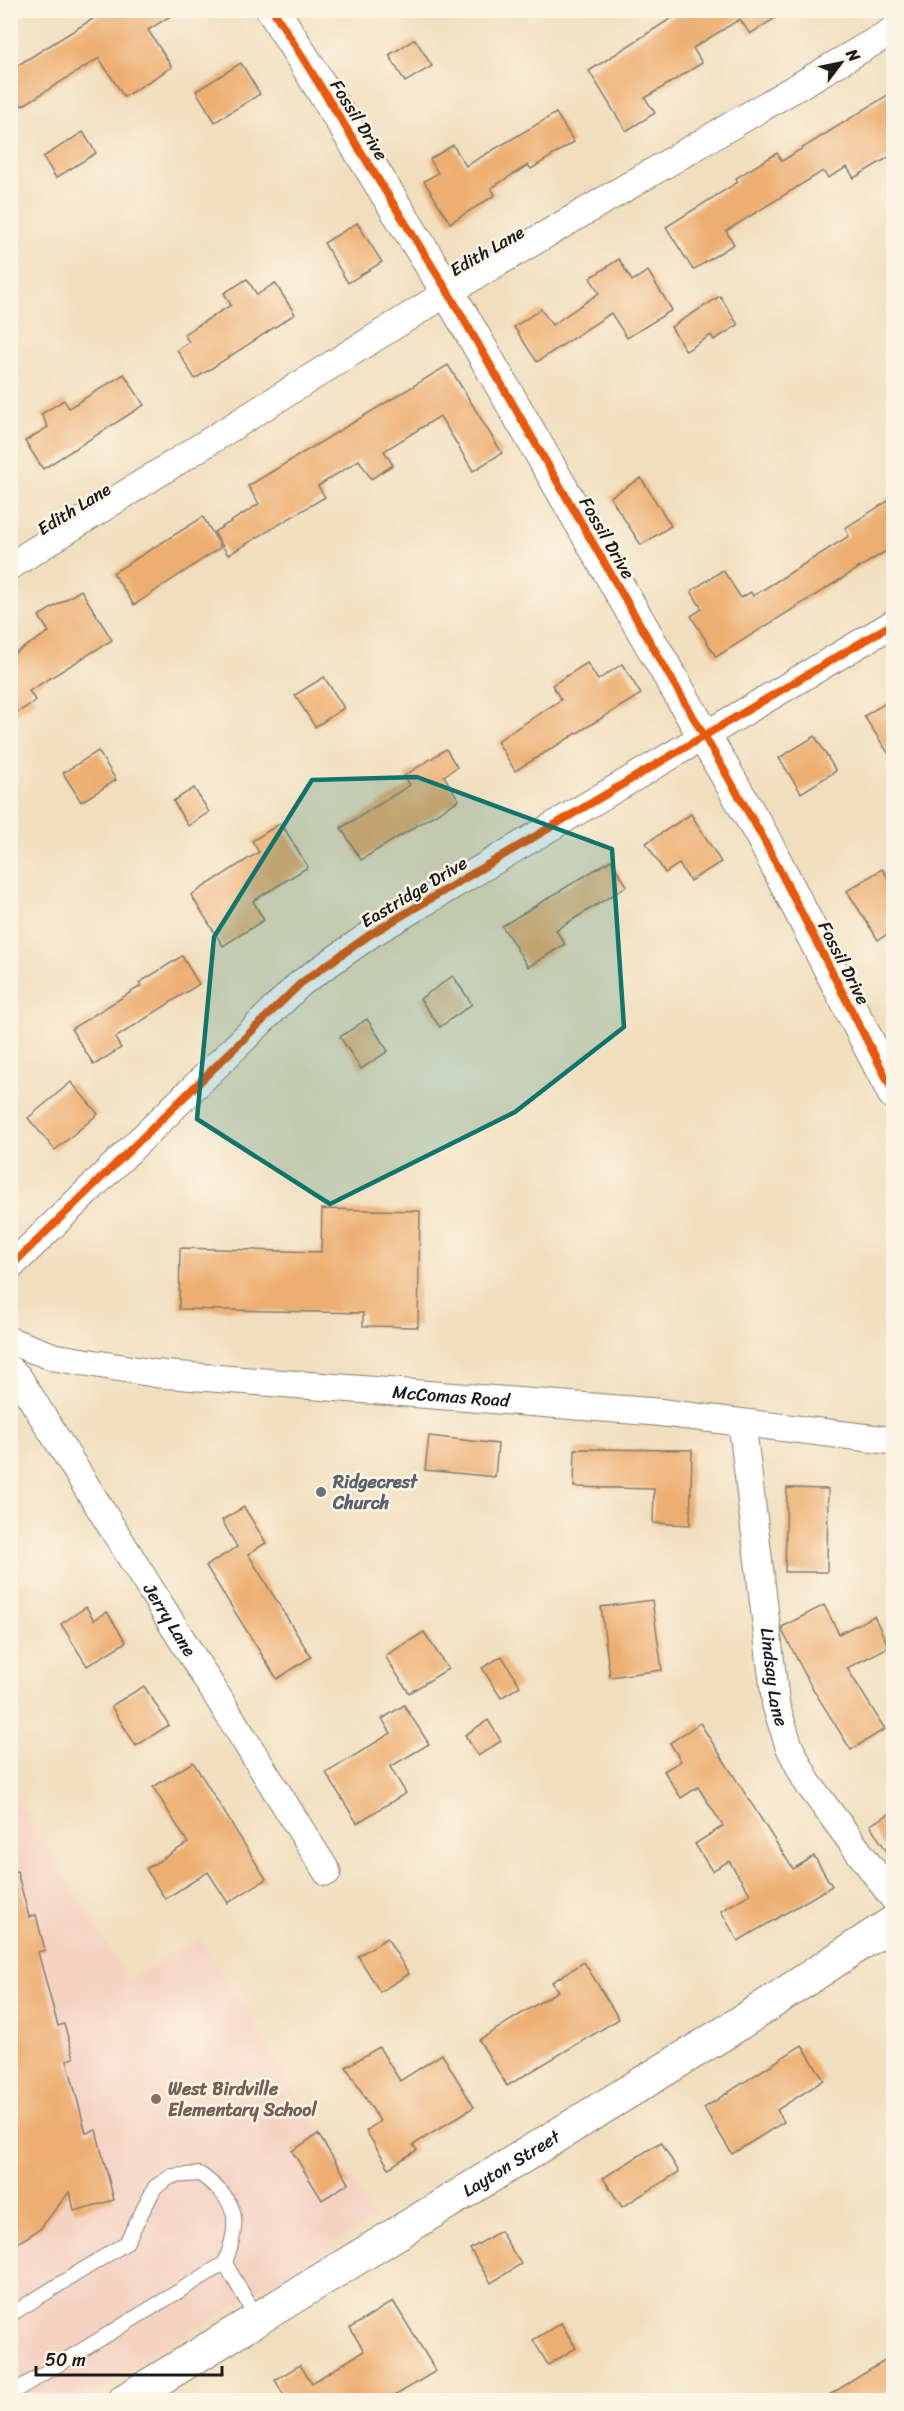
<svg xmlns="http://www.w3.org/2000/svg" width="904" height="2411" viewBox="0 0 904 2411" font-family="Sriracha,sans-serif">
  <rect width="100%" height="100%" fill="#fcf5e5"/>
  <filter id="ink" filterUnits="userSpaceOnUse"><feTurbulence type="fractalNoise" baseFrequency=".0167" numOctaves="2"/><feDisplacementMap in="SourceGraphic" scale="12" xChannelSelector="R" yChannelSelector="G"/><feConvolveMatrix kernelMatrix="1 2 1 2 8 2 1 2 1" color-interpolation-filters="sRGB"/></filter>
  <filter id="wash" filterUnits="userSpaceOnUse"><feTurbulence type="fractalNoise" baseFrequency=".008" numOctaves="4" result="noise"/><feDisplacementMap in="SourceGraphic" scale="24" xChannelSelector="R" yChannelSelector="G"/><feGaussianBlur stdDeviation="1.35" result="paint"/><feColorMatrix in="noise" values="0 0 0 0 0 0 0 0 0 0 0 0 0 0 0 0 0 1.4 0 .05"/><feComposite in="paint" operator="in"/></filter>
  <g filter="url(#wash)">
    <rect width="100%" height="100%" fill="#f1debe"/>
    <path fill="#f5d2c2" d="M 10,1790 L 129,1980 L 199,1937 L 375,2218 L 82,2400 L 11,2400 Z"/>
    <g id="blocks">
      <g fill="#edae71">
        <path d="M 107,10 L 180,10 L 148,30 L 172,67 L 124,97 L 99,58 L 22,106 L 10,87 L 10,70 Z"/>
        <path d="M 684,10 L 788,10 L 750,34 L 740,19 L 693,48 L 702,63 L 645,98 L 655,113 L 626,131 L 589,71 Z"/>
        <path d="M 415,39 L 432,66 L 405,82 L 389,55 Z"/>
        <path d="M 241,63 L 260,94 L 215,122 L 196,91 Z"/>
        <path d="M 894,91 L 894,154 L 854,178 L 847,167 L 828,178 L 823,171 L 726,231 L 734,244 L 693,270 L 666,227 L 738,182 L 736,178 L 777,153 L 782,161 Z"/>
        <path d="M 556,113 L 574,142 L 531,169 L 528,165 L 491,188 L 495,195 L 450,223 L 424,181 L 438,173 L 430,159 L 453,145 L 466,166 Z"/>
        <path d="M 83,132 L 96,153 L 56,178 L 43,157 Z"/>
        <path d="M 357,223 L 382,262 L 348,283 L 324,243 Z"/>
        <path d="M 619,259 L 632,281 L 648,271 L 672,310 L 627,338 L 611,313 L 537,362 L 514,327 L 541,309 L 552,325 L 599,293 L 590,278 Z"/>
        <path d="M 247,279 L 257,295 L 275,283 L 295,314 L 195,379 L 177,350 L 189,342 L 184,334 L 231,305 L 224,293 Z"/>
        <path d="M 720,296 L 738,325 L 714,340 L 711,335 L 686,351 L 671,327 Z"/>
        <path d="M 448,365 L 502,453 L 473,471 L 440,416 L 384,451 L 393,465 L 371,479 L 359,460 L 318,486 L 325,497 L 228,555 L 214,532 L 259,504 L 248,486 Z"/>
        <path d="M 124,374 L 144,405 L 43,469 L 25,441 L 48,427 L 41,414 L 64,400 L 69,408 Z"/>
        <path d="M 641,478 L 671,526 L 641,545 L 610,497 Z"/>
        <path d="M 894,497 L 894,546 L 716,657 L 691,616 L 702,609 L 691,591 L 723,570 L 741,598 L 751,592 L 753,596 L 849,536 L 845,528 Z"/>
        <path d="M 203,517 L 221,547 L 134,605 L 113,573 Z"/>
        <path d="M 81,590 L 112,640 L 29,691 L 36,701 L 10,717 L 10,656 L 49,632 L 39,616 Z"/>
        <path d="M 587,663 L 598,680 L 622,664 L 641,694 L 515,771 L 497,741 L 561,700 L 552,685 Z"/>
        <path d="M 324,677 L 344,708 L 315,727 L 295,695 Z"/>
        <path d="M 894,698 L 894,762 L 864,716 Z"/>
        <path d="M 815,736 L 836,771 L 801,793 L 779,758 Z"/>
        <path d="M 446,749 L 457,767 L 444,776 L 459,800 L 361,860 L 341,828 L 410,785 L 404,776 Z"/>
        <path d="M 98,751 L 116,780 L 81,802 L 63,773 Z"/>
        <path d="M 194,788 L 209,812 L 188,826 L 173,801 Z"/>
        <path d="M 691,814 L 721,862 L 690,881 L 679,864 L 665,873 L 646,843 Z"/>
        <path d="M 281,823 L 308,867 L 253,901 L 264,920 L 223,946 L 191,895 L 259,852 L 252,841 Z"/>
        <path d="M 611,860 L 627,886 L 556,930 L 565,944 L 528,967 L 502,926 Z"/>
        <path d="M 882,869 L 894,887 L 894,930 L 878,940 L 847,891 Z"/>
        <path d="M 182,956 L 199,984 L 115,1038 L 121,1048 L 94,1065 L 71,1029 L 141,986 L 139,983 Z"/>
        <path d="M 453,976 L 472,1004 L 440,1027 L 420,999 Z"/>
        <path d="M 367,1019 L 388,1051 L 361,1069 L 340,1037 Z"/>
        <path d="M 71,1082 L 98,1114 L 55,1150 L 28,1118 Z"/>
        <path d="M 322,1209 L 420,1211 L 418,1327 L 363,1326 L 363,1313 L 179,1309 L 180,1248 L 321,1252 Z"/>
        <path d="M 429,1436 L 498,1444 L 495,1477 L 425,1470 Z"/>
        <path d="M 575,1449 L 692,1450 L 690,1525 L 653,1523 L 654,1489 L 574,1487 Z"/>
        <path d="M 787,1488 L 828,1489 L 827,1572 L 785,1572 Z"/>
        <path d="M 244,1507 L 266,1543 L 248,1554 L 311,1657 L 277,1679 L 206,1566 L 237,1547 L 222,1520 Z"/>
        <path d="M 652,1600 L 662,1670 L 610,1677 L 601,1607 Z"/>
        <path d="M 824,1605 L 839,1634 L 874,1616 L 889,1647 L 847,1668 L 885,1729 L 851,1750 L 811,1686 L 783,1632 L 782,1627 Z"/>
        <path d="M 86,1607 L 94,1620 L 107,1612 L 126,1642 L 87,1666 L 61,1624 Z"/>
        <path d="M 424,1632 L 448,1669 L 409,1693 L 385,1656 Z"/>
        <path d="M 502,1656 L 520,1686 L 501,1698 L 482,1668 Z"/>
        <path d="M 144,1686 L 169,1725 L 136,1746 L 111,1706 Z"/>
        <path d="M 404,1705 L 429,1744 L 390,1767 L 406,1793 L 357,1823 L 326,1773 L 391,1733 L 382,1719 Z"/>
        <path d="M 488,1720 L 501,1741 L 478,1756 L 465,1735 Z"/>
        <path d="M 700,1723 L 793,1869 L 814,1856 L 832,1886 L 738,1941 L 721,1911 L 750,1894 L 729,1861 L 712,1871 L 695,1844 L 723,1826 L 698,1787 L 681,1798 L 664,1771 L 681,1761 L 670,1743 Z"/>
        <path d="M 193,1762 L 266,1879 L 228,1903 L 208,1872 L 165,1899 L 146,1869 L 188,1843 L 153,1787 Z"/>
        <path d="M 894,1811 L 894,1863 L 870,1825 Z"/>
        <path d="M 17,1871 L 29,1917 L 36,1915 L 45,1950 L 38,1952 L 58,2026 L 64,2024 L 74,2058 L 67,2060 L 86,2133 L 96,2130 L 114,2200 L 74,2211 L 70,2191 L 40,2229 L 10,2248 L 10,1872 Z"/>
        <path d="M 387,1938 L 409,1974 L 380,1992 L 358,1956 Z"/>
        <path d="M 584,1962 L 619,2019 L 507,2086 L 479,2040 L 558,1991 L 552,1982 Z"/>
        <path d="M 802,2045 L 824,2080 L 777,2110 L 784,2122 L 732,2154 L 704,2108 Z"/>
        <path d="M 379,2047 L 400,2081 L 442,2054 L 474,2107 L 413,2145 L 417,2150 L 389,2168 L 366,2131 L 380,2121 L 346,2067 Z"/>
        <path d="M 318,2134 L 349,2183 L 322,2200 L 292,2151 Z"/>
        <path d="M 661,2142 L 679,2172 L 622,2207 L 603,2178 Z"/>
        <path d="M 500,2231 L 521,2264 L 491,2283 L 470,2249 Z"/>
        <path d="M 393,2301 L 436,2371 L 388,2400 L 283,2400 L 286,2399 L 275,2380 L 300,2365 L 312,2383 L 364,2351 L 350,2328 Z"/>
        <path d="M 561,2323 L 576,2348 L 548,2365 L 533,2340 Z"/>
        <path d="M 894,2355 L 894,2400 L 821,2400 Z"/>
      </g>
    </g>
  </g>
  <g filter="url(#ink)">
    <use href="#blocks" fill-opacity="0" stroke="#867d6d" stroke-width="1.5"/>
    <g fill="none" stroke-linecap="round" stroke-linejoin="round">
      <g stroke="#867d6d" stroke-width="16">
        <g id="service">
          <path d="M 225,2263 L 258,2320"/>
          <path d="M 10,2315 L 126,2243 L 155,2187 L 172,2176 L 200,2174 C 239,2203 241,2218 225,2263 L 10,2394"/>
        </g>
      </g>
      <g stroke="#867d6d" stroke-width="29">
        <g id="minor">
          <path d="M 10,566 L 448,292 L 894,30"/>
          <path d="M 10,1267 L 301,983 L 371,934 L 894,623"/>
          <path id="s1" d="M 10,1341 L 54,1357 L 159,1374 L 656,1412 L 894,1441"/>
          <path id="s2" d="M 10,1370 L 18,1377 L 327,1872"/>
          <path id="s3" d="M 742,1423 L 776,1706 L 789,1746 L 807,1782 L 894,1899"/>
        </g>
      </g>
      <g stroke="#867d6d" stroke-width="35">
        <g id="tertiary">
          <path d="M 273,10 L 448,292 L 762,836 L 894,1093"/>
          <path id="s4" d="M 125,2400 L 726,2032 L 894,1922"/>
        </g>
      </g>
      <use href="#service" stroke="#fff" stroke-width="14"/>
      <use href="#minor" stroke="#fff" stroke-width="27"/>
      <use href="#tertiary" stroke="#fff" stroke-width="33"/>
      <g stroke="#fcf5e5" stroke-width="11">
        <g id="cycleway">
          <path d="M 273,10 L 448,292 L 762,836 L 894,1093"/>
          <path d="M 10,1267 L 301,983 L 371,934 L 894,623"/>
        </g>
      </g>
      <use href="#cycleway" stroke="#e8590c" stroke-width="8"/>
    </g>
  </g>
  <path fill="#0f766e" fill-opacity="0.2" stroke="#0f766e" stroke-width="4.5" stroke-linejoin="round" d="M 417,777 L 612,849 L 624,1027 L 515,1112 L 330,1204 L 197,1119 L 214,937 L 312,780 Z"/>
  <circle fill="#6b7280" stroke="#fcf5e5" stroke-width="2" cx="321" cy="1492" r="6"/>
  <circle fill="#8d6e63" stroke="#fcf5e5" stroke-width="2" cx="156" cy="2099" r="6"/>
  <g text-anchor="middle" stroke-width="5" stroke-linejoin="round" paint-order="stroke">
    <g font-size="18" fill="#1c1c1c" stroke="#fcf5e5">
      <text transform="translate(359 120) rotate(58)" y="6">Fossil Drive</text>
      <text transform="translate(487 251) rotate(-30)" y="6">Edith Lane</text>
      <text transform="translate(74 509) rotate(-32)" y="6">Edith Lane</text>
      <text transform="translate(607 538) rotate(60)" y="6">Fossil Drive</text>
      <text transform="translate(414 892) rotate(-31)" y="6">Eastridge Drive</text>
      <text transform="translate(844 963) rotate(63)" y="6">Fossil Drive</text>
      <text dy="6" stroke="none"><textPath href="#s1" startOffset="446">McComas Road</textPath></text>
      <text dy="6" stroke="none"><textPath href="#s2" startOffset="297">Jerry Lane</textPath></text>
      <text dy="6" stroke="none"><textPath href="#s3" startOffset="256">Lindsay Lane</textPath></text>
      <text dy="6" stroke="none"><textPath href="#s4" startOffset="453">Layton Street</textPath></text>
    </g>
    <g font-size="18" font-weight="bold" fill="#5b616d" stroke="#fcf5e5" text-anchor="start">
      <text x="333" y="1488">Ridgecrest<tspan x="333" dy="21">Church</tspan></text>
    </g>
    <g font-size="18" font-weight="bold" fill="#785e54" stroke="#fcf5e5" text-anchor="start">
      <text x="168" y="2095">West Birdville<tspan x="168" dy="21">Elementary School</tspan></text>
    </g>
  </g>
  <rect width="904" height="2411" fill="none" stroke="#fcf5e5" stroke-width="36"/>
  <g transform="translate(841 63) rotate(58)" stroke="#fcf5e5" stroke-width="4.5" paint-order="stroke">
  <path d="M0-4.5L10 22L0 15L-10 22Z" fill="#1c1c1c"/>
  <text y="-9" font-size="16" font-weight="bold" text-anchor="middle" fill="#1c1c1c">N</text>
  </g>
  <path d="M36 2366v9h186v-9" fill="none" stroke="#1c1c1c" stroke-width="3"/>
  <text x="45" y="2366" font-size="18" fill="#1c1c1c" stroke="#fcf5e5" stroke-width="4.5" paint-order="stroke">50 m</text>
</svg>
